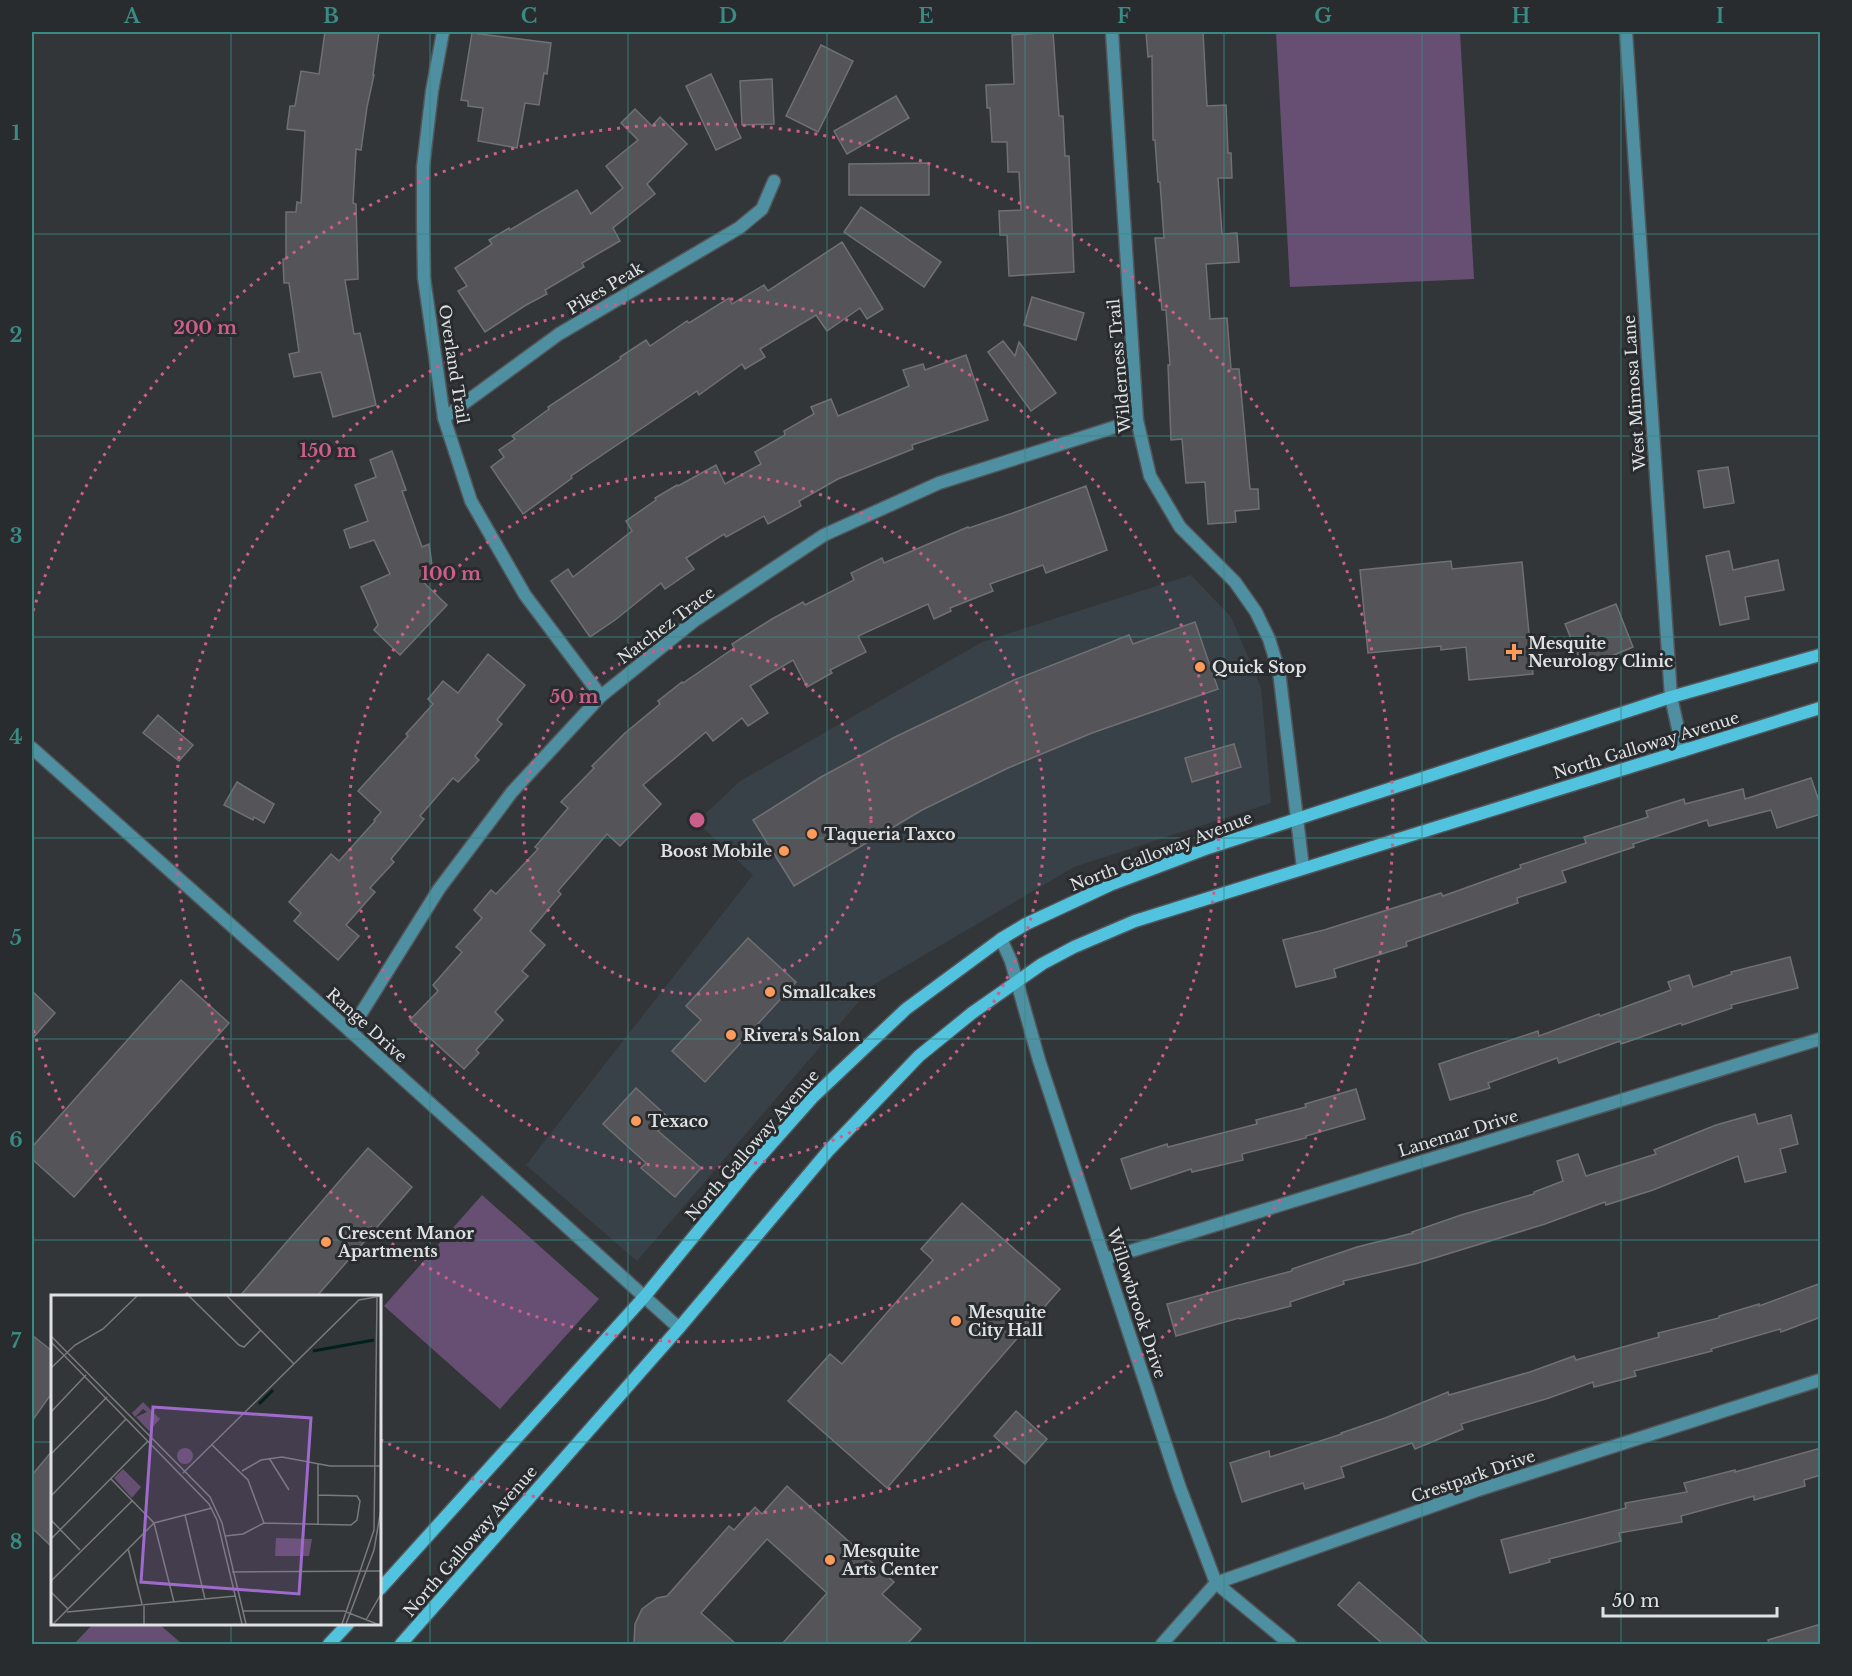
<svg xmlns="http://www.w3.org/2000/svg" width="1852" height="1676" viewBox="0 0 1852 1676" font-family="'Libre Baskerville',serif">
  <rect width="100%" height="100%" fill="#333639"/>
  <path fill="#394148" d="M 1191,575 L 1231,617 L 1261,688 L 1271,803 L 1074,867 L 873,985 L 637,1261 L 526,1165 L 753,875 L 697,822 L 739,782 L 982,642 Z"/>
  <g fill="#674f73">
    <path d="M 1276,32 L 1460,32 L 1474,279 L 1290,287 Z"/>
    <path d="M 482,1195 L 599,1299 L 500,1409 L 384,1306 Z"/>
    <path d="M 93,1624 L 159,1624 L 182,1644 L 74,1644 Z"/>
  </g>
  <g fill="#555559" stroke="#707074" stroke-width="1.5">
    <path d="M 325,32 L 379,32 L 373,75 L 374,75 L 367,107 L 361,150 L 356,149 L 353,203 L 356,204 L 358,279 L 345,280 L 354,334 L 360,333 L 376,405 L 333,417 L 321,372 L 294,377 L 289,354 L 299,352 L 289,283 L 284,283 L 283,259 L 286,259 L 286,212 L 296,212 L 297,202 L 301,203 L 305,131 L 287,129 L 290,106 L 295,106 L 301,71 L 319,74 Z"/>
    <path d="M 1053,32 L 1059,116 L 1063,116 L 1065,156 L 1069,156 L 1074,272 L 1009,276 L 1007,235 L 1000,235 L 999,211 L 1021,210 L 1019,172 L 1008,172 L 1007,142 L 992,142 L 990,108 L 987,108 L 986,85 L 1014,84 L 1012,35 Z"/>
    <path d="M 1146,32 L 1203,32 L 1207,106 L 1226,105 L 1228,153 L 1231,153 L 1232,178 L 1218,178 L 1222,234 L 1237,233 L 1239,262 L 1206,264 L 1210,319 L 1227,318 L 1231,369 L 1239,369 L 1250,489 L 1258,489 L 1259,509 L 1235,511 L 1236,522 L 1208,524 L 1205,482 L 1186,483 L 1182,439 L 1171,440 L 1168,365 L 1170,365 L 1166,310 L 1162,310 L 1155,238 L 1164,238 L 1160,182 L 1158,182 L 1155,140 L 1153,140 L 1152,56 L 1148,57 Z"/>
    <path d="M 472,33 L 551,43 L 547,74 L 544,73 L 539,105 L 525,103 L 517,148 L 478,141 L 483,108 L 468,106 L 468,101 L 461,100 Z"/>
    <path d="M 821,45 L 853,61 L 818,132 L 786,116 Z"/>
    <path d="M 711,74 L 741,138 L 716,150 L 686,86 Z"/>
    <path d="M 772,79 L 774,124 L 742,125 L 740,81 Z"/>
    <path d="M 896,96 L 909,118 L 847,154 L 834,131 Z"/>
    <path d="M 635,109 L 652,126 L 660,117 L 687,144 L 647,184 L 655,194 L 613,228 L 620,241 L 582,263 L 584,267 L 545,290 L 547,294 L 526,305 L 485,332 L 458,291 L 467,286 L 455,268 L 492,244 L 489,240 L 509,228 L 510,230 L 577,190 L 591,214 L 623,188 L 606,166 L 638,140 L 621,123 Z"/>
    <path d="M 929,163 L 929,195 L 849,195 L 849,164 Z"/>
    <path d="M 861,207 L 941,262 L 924,287 L 844,232 Z"/>
    <path d="M 842,242 L 883,309 L 867,319 L 860,308 L 827,331 L 816,315 L 760,349 L 765,357 L 745,369 L 742,364 L 699,395 L 697,391 L 571,476 L 572,478 L 523,514 L 491,467 L 504,457 L 499,450 L 515,439 L 512,436 L 549,409 L 548,407 L 621,359 L 620,357 L 646,340 L 650,346 L 687,321 L 689,323 L 729,298 L 732,304 L 764,285 L 768,291 Z"/>
    <path d="M 1032,297 L 1084,313 L 1076,340 L 1024,325 Z"/>
    <path d="M 1003,341 L 1015,356 L 1019,342 L 1056,393 L 1031,411 L 988,352 Z"/>
    <path d="M 966,355 L 988,420 L 912,445 L 913,449 L 838,479 L 799,501 L 801,506 L 768,524 L 764,516 L 726,537 L 724,534 L 686,558 L 694,569 L 665,589 L 661,583 L 615,620 L 590,637 L 551,581 L 568,569 L 573,577 L 632,531 L 626,521 L 656,500 L 655,498 L 677,485 L 678,486 L 716,465 L 725,484 L 761,464 L 755,452 L 785,435 L 784,431 L 814,414 L 811,407 L 831,399 L 838,416 L 909,386 L 903,370 L 923,364 L 925,370 Z"/>
    <path d="M 392,451 L 406,490 L 402,491 L 422,547 L 429,544 L 433,572 L 419,578 L 447,605 L 400,655 L 374,630 L 378,625 L 361,587 L 390,574 L 374,540 L 350,548 L 344,530 L 368,521 L 355,485 L 376,477 L 370,460 Z"/>
    <path d="M 1728,467 L 1734,503 L 1704,508 L 1698,471 Z"/>
    <path d="M 1086,486 L 1107,550 L 1046,573 L 1043,565 L 990,584 L 993,591 L 950,608 L 951,611 L 934,619 L 928,604 L 858,636 L 866,652 L 830,670 L 832,673 L 807,687 L 793,660 L 750,686 L 768,713 L 748,726 L 742,718 L 713,741 L 706,732 L 643,785 L 661,804 L 620,846 L 607,834 L 558,891 L 561,894 L 530,931 L 545,945 L 522,971 L 528,976 L 495,1012 L 503,1020 L 476,1050 L 479,1053 L 464,1069 L 410,1020 L 438,991 L 433,985 L 462,952 L 456,947 L 482,918 L 474,910 L 491,890 L 496,894 L 538,849 L 535,847 L 568,808 L 561,802 L 594,768 L 592,766 L 625,733 L 660,704 L 658,701 L 682,682 L 683,683 L 734,648 L 732,644 L 772,619 L 803,602 L 805,605 L 854,580 L 851,573 L 882,558 L 884,563 L 968,527 L 969,528 L 1013,513 Z"/>
    <path d="M 1729,551 L 1733,570 L 1778,560 L 1784,590 L 1745,597 L 1749,619 L 1720,625 L 1706,556 Z"/>
    <path d="M 1451,561 L 1452,569 L 1522,562 L 1533,674 L 1469,680 L 1466,647 L 1441,650 L 1441,646 L 1368,653 L 1360,570 Z"/>
    <path d="M 1616,604 L 1633,647 L 1583,668 L 1565,624 Z"/>
    <path d="M 1195,622 L 1218,689 L 1092,733 L 1008,768 L 922,810 L 794,886 L 753,820 L 821,777 L 895,737 L 1014,680 L 1129,635 L 1133,644 Z"/>
    <path d="M 488,654 L 525,685 L 497,720 L 502,724 L 475,756 L 479,760 L 458,782 L 453,778 L 420,816 L 424,819 L 391,859 L 394,862 L 370,888 L 375,892 L 346,925 L 359,936 L 338,960 L 294,921 L 301,913 L 289,902 L 331,854 L 339,861 L 375,821 L 374,820 L 381,812 L 358,791 L 408,736 L 406,734 L 433,704 L 428,699 L 443,681 L 458,693 Z"/>
    <path d="M 158,715 L 193,745 L 179,761 L 143,733 Z"/>
    <path d="M 1234,744 L 1241,767 L 1192,782 L 1185,758 Z"/>
    <path d="M 1811,778 L 1821,807 L 1821,814 L 1777,828 L 1771,810 L 1709,826 L 1707,820 L 1633,844 L 1634,847 L 1562,871 L 1566,882 L 1517,898 L 1518,903 L 1406,942 L 1407,946 L 1334,969 L 1336,977 L 1296,987 L 1283,940 L 1324,930 L 1441,893 L 1443,896 L 1521,868 L 1520,865 L 1586,843 L 1584,837 L 1648,817 L 1646,811 L 1684,799 L 1685,804 L 1743,789 L 1745,799 Z"/>
    <path d="M 237,782 L 274,804 L 264,823 L 254,817 L 253,820 L 224,805 Z"/>
    <path d="M 748,938 L 796,982 L 705,1082 L 672,1051 L 701,1020 L 686,1006 Z"/>
    <path d="M 1790,957 L 1798,988 L 1731,1005 L 1732,1008 L 1682,1025 L 1681,1023 L 1621,1044 L 1620,1041 L 1559,1063 L 1557,1058 L 1488,1083 L 1490,1088 L 1450,1100 L 1439,1064 L 1538,1031 L 1539,1036 L 1599,1014 L 1600,1016 L 1671,990 L 1668,982 L 1689,975 L 1693,987 L 1732,974 L 1731,972 Z"/>
    <path d="M 181,980 L 229,1023 L 74,1197 L 32,1159 L 32,1147 Z"/>
    <path d="M 32,991 L 55,1013 L 32,1039 Z"/>
    <path d="M 636,1088 L 669,1118 L 658,1131 L 701,1168 L 675,1197 L 641,1168 L 646,1163 L 603,1124 Z"/>
    <path d="M 1356,1089 L 1365,1119 L 1306,1136 L 1306,1138 L 1242,1154 L 1243,1160 L 1192,1172 L 1191,1169 L 1131,1189 L 1121,1159 L 1167,1144 L 1168,1147 L 1257,1124 L 1256,1120 L 1306,1107 L 1305,1104 Z"/>
    <path d="M 1755,1114 L 1758,1124 L 1791,1115 L 1798,1144 L 1780,1149 L 1786,1172 L 1745,1182 L 1738,1156 L 1653,1190 L 1606,1205 L 1605,1202 L 1545,1224 L 1415,1264 L 1343,1281 L 1344,1284 L 1290,1302 L 1291,1306 L 1240,1319 L 1239,1318 L 1176,1336 L 1167,1304 L 1292,1271 L 1292,1269 L 1357,1247 L 1413,1233 L 1412,1232 L 1461,1215 L 1534,1194 L 1534,1192 L 1563,1181 L 1557,1161 L 1578,1154 L 1586,1176 L 1656,1154 L 1654,1150 L 1716,1125 Z"/>
    <path d="M 368,1148 L 412,1187 L 317,1296 L 240,1296 Z"/>
    <path d="M 962,1203 L 1060,1289 L 887,1488 L 788,1401 L 830,1354 L 842,1364 L 933,1260 L 921,1249 Z"/>
    <path d="M 1821,1283 L 1821,1317 L 1781,1332 L 1780,1329 L 1711,1349 L 1712,1351 L 1634,1371 L 1636,1376 L 1594,1387 L 1593,1382 L 1549,1398 L 1461,1424 L 1463,1429 L 1415,1449 L 1412,1443 L 1341,1467 L 1344,1477 L 1305,1489 L 1303,1483 L 1242,1502 L 1230,1463 L 1269,1451 L 1270,1457 L 1342,1434 L 1341,1433 L 1385,1418 L 1448,1392 L 1449,1395 L 1530,1372 L 1574,1356 L 1576,1360 L 1659,1337 L 1658,1333 L 1719,1318 L 1719,1316 L 1759,1304 L 1759,1306 Z"/>
    <path d="M 32,1335 L 52,1351 L 52,1393 L 32,1421 Z"/>
    <path d="M 1016,1411 L 1047,1439 L 1025,1464 L 994,1436 Z"/>
    <path d="M 1821,1448 L 1821,1475 L 1804,1480 L 1805,1486 L 1754,1500 L 1754,1496 L 1681,1516 L 1682,1522 L 1619,1533 L 1621,1541 L 1549,1559 L 1550,1562 L 1510,1573 L 1501,1540 L 1626,1508 L 1625,1503 L 1687,1492 L 1684,1483 L 1735,1470 L 1735,1472 Z"/>
    <path d="M 52,1451 L 52,1547 L 32,1528 L 32,1475 Z"/>
    <path d="M 787,1486 L 894,1582 L 882,1594 L 921,1629 L 907,1644 L 782,1644 L 827,1593 L 767,1539 L 701,1613 L 736,1644 L 634,1644 L 635,1624 L 642,1609 L 657,1598 L 667,1596 L 729,1526 L 734,1530 L 755,1507 L 762,1514 Z"/>
    <path d="M 1359,1582 L 1413,1629 L 1429,1644 L 1383,1644 L 1338,1605 Z"/>
    <path d="M 1821,1624 L 1821,1644 L 1769,1644 L 1768,1640 Z"/>
  </g>
  <g fill="none" stroke-linecap="round" stroke-linejoin="round">
    <g stroke="#525558" stroke-width="15">
      <g id="minor">
        <path d="M 443,32 L 432,91 L 423,167 L 423,223 L 424,278 L 444,418 L 471,501 L 525,595 L 601,696"/>
        <path d="M 1112,32 L 1137,420 L 1150,476 L 1180,527 L 1235,582 L 1256,612 L 1269,639 L 1279,671 L 1303,868"/>
        <path d="M 1626,32 L 1671,697 L 1683,751"/>
        <path d="M 444,418 L 559,334 L 739,228 L 762,209 L 774,181"/>
        <path d="M 1001,939 L 1011,961 L 1039,1060 L 1180,1488 L 1216,1583 L 1290,1644"/>
        <path d="M 350,1031 L 439,889 L 512,792 L 601,696 L 694,621 L 824,535 L 939,483 L 1137,420"/>
        <path d="M 1105,1259 L 1820,1039"/>
        <path d="M 1162,1644 L 1216,1583 L 1478,1490 L 1820,1380"/>
      </g>
    </g>
    <g stroke="#525558" stroke-width="15">
      <path id="tertiary" d="M 32,748 L 350,1031 L 679,1328"/>
    </g>
    <g stroke="#525558" stroke-width="15">
      <g id="secondary">
        <path d="M 380,1589 L 645,1296 L 749,1169 L 812,1098 L 906,1009 L 1001,939 L 1026,924 L 1110,885 L 1208,848 L 1671,697 L 1820,655"/>
        <path d="M 329,1644 L 348,1624"/>
        <path d="M 401,1644 L 679,1328 L 829,1150 L 919,1056 L 972,1013 L 1042,964 L 1074,947 L 1135,921 L 1820,708"/>
      </g>
    </g>
    <use href="#minor" stroke="#4e90a1" stroke-width="12"/>
    <use href="#tertiary" stroke="#4e90a1" stroke-width="12"/>
    <use href="#secondary" stroke="#52c3df" stroke-width="12"/>
  </g>
  <path fill="none" stroke="#398b85" stroke-width="1.5" stroke-opacity="0.55" d="M 231,32 L 231,1296M 430,32 L 430,1644M 628,32 L 628,1644M 827,32 L 827,1644M 1025,32 L 1025,1644M 1224,32 L 1224,1644M 1422,32 L 1422,1644M 1621,32 L 1621,1644M 32,234 L 1820,234M 32,436 L 1820,436M 32,637 L 1820,637M 32,838 L 1820,838M 32,1039 L 1820,1039M 32,1240 L 1820,1240M 32,1442 L 52,1442M 380,1442 L 1820,1442M 231,1624 L 231,1644"/>
  <g fill="none" stroke="#cc5e8b" stroke-width="3" stroke-dasharray="3 6">
    <circle cx="697" cy="820" r="174"/>
    <circle cx="697" cy="820" r="348"/>
    <circle cx="697" cy="820" r="522"/>
    <path d="M188 1295A696 696 0 0 1 33 1029M33 611A696 696 0 1 1 381 1440"/>
  </g>
  <g fill="#ff9b5a" stroke="#292c2e" stroke-width="2">
    <path d="M1511 643h6v6h6v6h-6v6h-6v-6h-6v-6h6z"/>
    <circle cx="1200" cy="667" r="6"/>
    <circle cx="812" cy="834" r="6"/>
    <circle cx="784" cy="851" r="6"/>
    <circle cx="770" cy="992" r="6"/>
    <circle cx="731" cy="1035" r="6"/>
    <circle cx="636" cy="1121" r="6"/>
    <circle cx="326" cy="1242" r="6"/>
    <circle cx="956" cy="1321" r="6"/>
    <circle cx="830" cy="1560" r="6"/>
  </g>
  <g text-anchor="middle" stroke-width="6" stroke-linejoin="round" paint-order="stroke">
    <g font-size="16" fill="#dfe1e3" stroke="#292c2e">
      <text transform="translate(605 288) rotate(-31)" y="6">Pikes Peak</text>
      <text transform="translate(454 364) rotate(81)" y="6">Overland Trail</text>
      <text transform="translate(1119 366) rotate(-95)" y="6">Wilderness Trail</text>
      <text transform="translate(1634 393) rotate(-94)" y="6">West Mimosa Lane</text>
      <text transform="translate(666 625) rotate(-37)" y="6">Natchez Trace</text>
      <text transform="translate(1646 745) rotate(-17)" y="6">North Galloway Avenue</text>
      <text transform="translate(1161 851) rotate(-21)" y="6">North Galloway Avenue</text>
      <text transform="translate(367 1025) rotate(42)" y="6">Range Drive</text>
      <text transform="translate(1458 1133) rotate(-17)" y="6">Lanemar Drive</text>
      <text transform="translate(752 1145) rotate(-49)" y="6">North Galloway Avenue</text>
      <text transform="translate(1137 1303) rotate(72)" y="6">Willowbrook Drive</text>
      <text transform="translate(1473 1476) rotate(-19)" y="6">Crestpark Drive</text>
      <text transform="translate(470 1541) rotate(-49)" y="6">North Galloway Avenue</text>
    </g>
    <g font-size="16" font-weight="bold" fill="#dfe1e3" stroke="#292c2e" text-anchor="start">
      <text x="1528" y="649">Mesquite<tspan x="1528" dy="18">Neurology Clinic</tspan></text>
      <text x="1212" y="673">Quick Stop</text>
      <text x="824" y="840">Taqueria Taxco</text>
      <text x="772" y="857" text-anchor="end">Boost Mobile</text>
      <text x="782" y="998">Smallcakes</text>
      <text x="743" y="1041">Rivera's Salon</text>
      <text x="648" y="1127">Texaco</text>
      <text x="338" y="1239">Crescent Manor<tspan x="338" dy="18">Apartments</tspan></text>
      <text x="968" y="1318">Mesquite<tspan x="968" dy="18">City Hall</tspan></text>
      <text x="842" y="1557">Mesquite<tspan x="842" dy="18">Arts Center</tspan></text>
    </g>
  </g>
  <g transform="translate(51 1295)">
    <rect width="330" height="330" fill="#333639"/>
    <path d="M 92,107 L 109,124 L 98,136 L 85,122 L 96,117 L 92,114 L 84,122 L 81,118 ZM126 161a8 8 0 1 1 16 0a8 8 0 1 1-16 0ZM 72,174 L 90,192 L 81,203 L 63,183 ZM 225,243 L 261,244 L 258,261 L 224,261 Z" fill="#674f73"/>
    <path fill="none" stroke="#00211e" stroke-width="3" d="M 262,56 L 323,45M 208,109 L 222,95"/>
    <path fill="none" stroke="#787a7d" stroke-width="1.5" d="M 138,1 L 188,50 L 193,52 L 210,35M 176,1 L 243,69M 0,41 L 159,202 L 171,228 L 195,329M 0,47 L 158,209 L 166,225 L 191,329M 0,73 L 24,50 L 52,34 L 86,1M 0,117 L 35,80M 161,150 L 197,185 L 213,228M 0,159 L 56,102M 218,163 L 238,195M 267,168 L 267,229M 191,176 L 210,165 L 231,162 L 279,171 L 330,171M 132,178 L 308,5 L 330,1M 60,184 L 103,228 L 123,307M 0,201 L 75,124M 134,220 L 154,304M 0,225 L 29,255M 174,241 L 192,239 L 213,228 L 300,230 L 306,225 L 309,206 L 306,201 L 267,200M 0,244 L 97,146M 77,253 L 91,309M 181,277 L 330,276M 0,286 L 81,206M 0,297 L 17,314M 191,316 L 293,316 L 326,329M 16,317 L 185,301M 315,325 L 330,299M 2,329 L 103,228 L 161,213M 93,329 L 93,309M 291,329 L 323,235 L 326,1M 295,329 L 323,255 L 330,214"/>
    <path fill="#9e6bcc" fill-opacity="0.15" stroke="#9e6bcc" stroke-width="3" d="M 102,112 L 260,123 L 248,299 L 90,287 Z"/>
    <rect width="330" height="330" fill="none" stroke="#dfe1e3" stroke-width="3"/>
  </g>
  <circle cx="697" cy="820" r="9" fill="#cc5e8b" stroke="#292c2e" stroke-width="3"/>
  <g font-size="18" text-anchor="middle" font-weight="bold" fill="#cc5e8b" stroke="#292c2e" stroke-width="6" stroke-linejoin="round" paint-order="stroke">
    <text x="205" y="334">200 m</text>
    <text x="328" y="457">150 m</text>
    <text x="451" y="580">100 m</text>
    <text x="574" y="703">50 m</text>
  </g>
  <rect width="1852" height="1676" fill="none" stroke="#292c2e" stroke-width="66"/>
  <path d="M1603 1607v9h174v-9" fill="none" stroke="#dfe1e3" stroke-width="3"/>
  <text x="1612" y="1607" font-size="18" fill="#dfe1e3" stroke="#292c2e" stroke-width="4.5" paint-order="stroke">50 m</text>
  <rect x="33" y="33" width="1786" height="1610" fill="none" stroke="#398b85" stroke-width="2"/>
  <g font-size="20" text-anchor="middle" font-weight="bold" fill="#398b85">
    <text x="132" y="23">A</text>
    <text x="331" y="23">B</text>
    <text x="529" y="23">C</text>
    <text x="728" y="23">D</text>
    <text x="926" y="23">E</text>
    <text x="1124" y="23">F</text>
    <text x="1323" y="23">G</text>
    <text x="1521" y="23">H</text>
    <text x="1720" y="23">I</text>
    <text x="16" y="140">1</text>
    <text x="16" y="342">2</text>
    <text x="16" y="543">3</text>
    <text x="16" y="744">4</text>
    <text x="16" y="945">5</text>
    <text x="16" y="1147">6</text>
    <text x="16" y="1348">7</text>
    <text x="16" y="1549">8</text>
  </g>
</svg>
